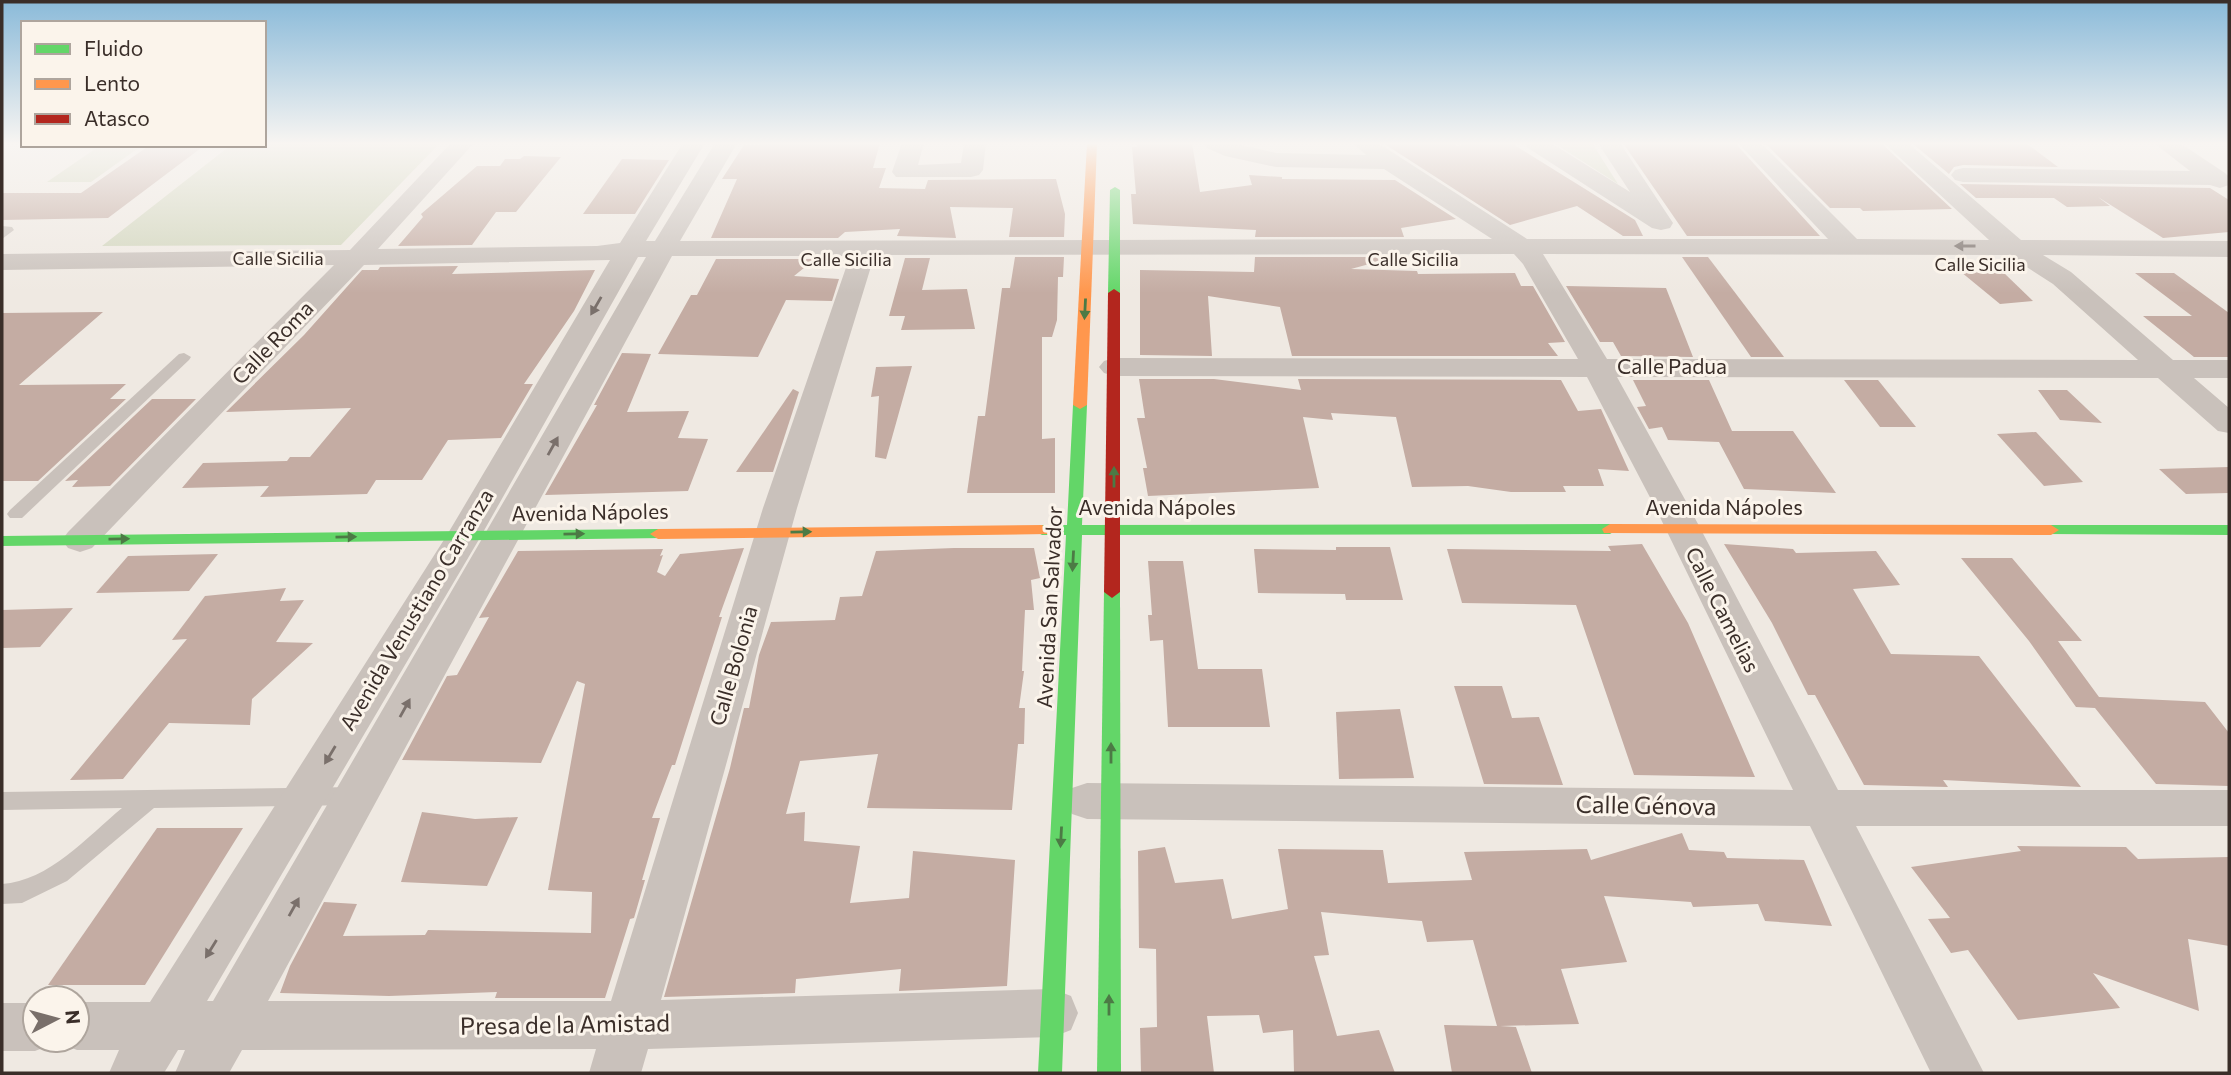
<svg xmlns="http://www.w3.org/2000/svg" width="2231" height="1075" viewBox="0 0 2231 1075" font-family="Commissioner,sans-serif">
  <rect width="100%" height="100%" fill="#efe9e2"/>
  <g fill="#d1d5bc">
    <path d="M 264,143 L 440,143 L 341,245 L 102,246 L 231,145 L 264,145 Z"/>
    <path d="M 1554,143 L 1592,143 L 1618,184 Z"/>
    <path d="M 95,149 L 137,149 L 91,182 L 47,182 Z"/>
  </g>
  <g fill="#c4aca3">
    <path d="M 759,143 L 880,143 L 873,168 L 886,168 L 879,188 L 925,189 L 928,180 L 1056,179 L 1065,214 L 1064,237 L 1009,237 L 1013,208 L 950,207 L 956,238 L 897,236 L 900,229 L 845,232 L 838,238 L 711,238 L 737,179 L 722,179 L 744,145 L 759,145 Z"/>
    <path d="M 1137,143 L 1192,143 L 1200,192 L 1252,185 L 1249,175 L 1282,177 L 1282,179 L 1395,180 L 1456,219 L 1401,228 L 1404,237 L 1255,237 L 1256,230 L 1133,224 L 1131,194 L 1136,194 L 1132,147 L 1137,147 Z"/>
    <path d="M 1383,143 L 1451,143 L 1457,146 L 1472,143 L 1511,143 L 1635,220 L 1643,236 L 1623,236 L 1577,206 L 1510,225 Z"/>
    <path d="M 1623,143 L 1735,143 L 1820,236 L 1687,236 Z"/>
    <path d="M 1765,143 L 1881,143 L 1952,209 L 1863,211 L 1860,208 L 1830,208 Z"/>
    <path d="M 1912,143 L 2026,143 L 2058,167 L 1963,165 L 1954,167 L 1949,174 Z"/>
    <path d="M 150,145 L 205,145 L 108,218 L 2,220 L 2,193 L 81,193 Z"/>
    <path d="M 524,156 L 561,157 L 516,212 L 496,212 L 472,245 L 398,246 L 423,217 L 421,214 L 477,166 L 500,166 L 505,159 L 520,159 Z"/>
    <path d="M 622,159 L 669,160 L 635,214 L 583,214 Z"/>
    <path d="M 1960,184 L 2210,188 L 2229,200 L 2229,232 L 2163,238 L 2098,197 L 2110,206 L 2067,207 L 2054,198 L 1976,198 Z"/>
    <path d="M 1015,257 L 1064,257 L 1063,277 L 1058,277 L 1057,320 L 1052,337 L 1042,337 L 1042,439 L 1055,438 L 1055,493 L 967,493 L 978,416 L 985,416 L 1002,288 L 1010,288 Z"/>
    <path d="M 1255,257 L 1395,257 L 1351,269 L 1417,271 L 1418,274 L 1515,273 L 1521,286 L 1533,286 L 1565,342 L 1548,343 L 1558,356 L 1292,356 L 1280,307 L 1208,296 L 1212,356 L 1140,355 L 1140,270 L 1254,272 Z"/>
    <path d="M 1682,257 L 1708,257 L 1784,357 L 1751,357 Z"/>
    <path d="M 905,258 L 930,258 L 922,290 L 967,289 L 975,329 L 901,330 L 905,316 L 889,316 Z"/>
    <path d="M 716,259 L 815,259 L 794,276 L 839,279 L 832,301 L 786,300 L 758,357 L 658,354 L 691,295 L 697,295 Z"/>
    <path d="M 458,266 L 452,274 L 595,270 L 574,311 L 524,384 L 533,384 L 501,438 L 448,440 L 422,480 L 376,480 L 367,494 L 260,497 L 269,486 L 182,488 L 203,463 L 287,461 L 290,457 L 310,457 L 351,408 L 226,412 L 304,335 L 362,270 L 378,270 L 380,267 Z"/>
    <path d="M 1961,272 L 2004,273 L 2033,301 L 2000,304 Z"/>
    <path d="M 2135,273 L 2174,273 L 2229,313 L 2229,357 L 2194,357 L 2143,316 L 2192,316 Z"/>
    <path d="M 1566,286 L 1666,288 L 1693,357 L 1621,356 L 1613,342 L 1600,342 Z"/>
    <path d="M 103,312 L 19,385 L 126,384 L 110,399 L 126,399 L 38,481 L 2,481 L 2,313 Z"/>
    <path d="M 622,353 L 651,354 L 627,412 L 689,411 L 678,438 L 708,439 L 688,491 L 545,495 L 597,405 L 594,405 Z"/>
    <path d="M 912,366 L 886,459 L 875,457 L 879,396 L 871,397 L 876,367 Z"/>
    <path d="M 1139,379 L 1214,379 L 1301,390 L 1298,379 L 1561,380 L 1578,411 L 1601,409 L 1629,471 L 1598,469 L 1604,486 L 1563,486 L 1566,492 L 1511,492 L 1468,486 L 1412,487 L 1396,417 L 1331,413 L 1333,420 L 1303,417 L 1319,488 L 1148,496 L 1143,468 L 1147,468 L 1137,418 L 1145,418 Z"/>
    <path d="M 1633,380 L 1709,380 L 1732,431 L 1793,431 L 1836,493 L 1744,489 L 1719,442 L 1668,440 L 1662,427 L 1649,429 L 1637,407 L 1646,406 Z"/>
    <path d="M 1844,380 L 1878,380 L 1916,427 L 1880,427 Z"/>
    <path d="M 793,389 L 799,392 L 773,472 L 736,472 Z"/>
    <path d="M 2038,390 L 2067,390 L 2102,423 L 2060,420 Z"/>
    <path d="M 152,399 L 196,399 L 110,486 L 72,487 L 78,480 L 65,481 Z"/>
    <path d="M 2036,432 L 2083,482 L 2044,486 L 1997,434 Z"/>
    <path d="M 2229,467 L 2229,493 L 2186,494 L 2159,469 Z"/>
    <path d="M 1642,544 L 1688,623 L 1755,777 L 1634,775 L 1576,605 L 1462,603 L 1447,549 L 1611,551 L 1608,546 Z"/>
    <path d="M 1724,544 L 1793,549 L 1796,553 L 1876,551 L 1900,585 L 1853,589 L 1891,654 L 1979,656 L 2081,787 L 1943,780 L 1948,787 L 1864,785 L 1815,695 L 1808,695 L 1772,623 Z"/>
    <path d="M 1336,547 L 1390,547 L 1403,600 L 1346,600 L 1345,594 L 1258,593 L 1254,549 L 1336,550 Z"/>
    <path d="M 744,548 L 719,617 L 722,617 L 675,765 L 672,765 L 652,818 L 660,818 L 642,880 L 645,880 L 634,918 L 630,919 L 605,998 L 495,998 L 497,992 L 389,996 L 280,993 L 290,966 L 324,902 L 357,904 L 343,936 L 425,935 L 428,930 L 591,933 L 592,892 L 548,890 L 585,684 L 577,681 L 541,763 L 402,760 L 447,676 L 457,675 L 489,617 L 479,618 L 518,551 L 663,549 L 660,556 L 663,555 L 657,572 L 665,576 L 680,554 Z"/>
    <path d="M 954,548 L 1034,548 L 1040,578 L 1031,580 L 1034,610 L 1025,610 L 1022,671 L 1024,671 L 1019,708 L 1025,708 L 1024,744 L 1018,744 L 1012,810 L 867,808 L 878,754 L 800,761 L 786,814 L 805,812 L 804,841 L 860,846 L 850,903 L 909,898 L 913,851 L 1015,860 L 1007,986 L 899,991 L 901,969 L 796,979 L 795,993 L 664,997 L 730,768 L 744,708 L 749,708 L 759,655 L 771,622 L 835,620 L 840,597 L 862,596 L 876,551 Z"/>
    <path d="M 218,554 L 189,591 L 96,593 L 128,556 Z"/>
    <path d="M 1961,558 L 2012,558 L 2082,641 L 2058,641 L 2099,697 L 2205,702 L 2229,733 L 2229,786 L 2156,784 L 2095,708 L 2076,707 L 2029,641 Z"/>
    <path d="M 1148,561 L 1183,561 L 1198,669 L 1262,669 L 1270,727 L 1168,727 L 1163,640 L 1150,641 L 1148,615 L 1152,615 Z"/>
    <path d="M 286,588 L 280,601 L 304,600 L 276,642 L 313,643 L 252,699 L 250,725 L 169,723 L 123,779 L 70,780 L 187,639 L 172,640 L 205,596 Z"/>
    <path d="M 73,608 L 40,647 L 2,648 L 2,610 Z"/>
    <path d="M 1454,686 L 1502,686 L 1512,718 L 1539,717 L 1563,785 L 1484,784 Z"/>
    <path d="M 1400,709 L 1414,778 L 1339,779 L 1336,712 Z"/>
    <path d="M 422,812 L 475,819 L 518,817 L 487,886 L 401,882 Z"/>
    <path d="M 157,828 L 243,828 L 145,985 L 48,985 Z"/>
    <path d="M 1682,833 L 1689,850 L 1724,852 L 1727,858 L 1804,860 L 1832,926 L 1765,921 L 1758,904 L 1693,907 L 1691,902 L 1604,896 L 1627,962 L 1561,969 L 1579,1024 L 1500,1026 L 1516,1027 L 1532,1073 L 1452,1073 L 1444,1025 L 1497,1026 L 1473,940 L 1427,942 L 1422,921 L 1321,912 L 1329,955 L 1314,956 L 1337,1036 L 1379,1030 L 1395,1073 L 1294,1073 L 1293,1030 L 1263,1033 L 1259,1015 L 1207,1016 L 1214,1073 L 1141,1073 L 1140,1028 L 1157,1027 L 1156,949 L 1139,948 L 1138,851 L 1165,847 L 1175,883 L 1223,879 L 1232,919 L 1288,909 L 1278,849 L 1383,850 L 1388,883 L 1472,880 L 1464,852 L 1587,849 L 1591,860 Z"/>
    <path d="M 2017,846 L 2126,847 L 2138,859 L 2229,857 L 2229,946 L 2188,939 L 2199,1011 L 2093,973 L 2120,1008 L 2018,1020 L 1968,950 L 1951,953 L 1928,919 L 1950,918 L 1911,867 L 2021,851 Z"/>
  </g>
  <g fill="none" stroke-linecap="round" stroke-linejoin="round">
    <g fill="#c9c1bb" fill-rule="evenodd">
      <path d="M 2,226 L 12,227 L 14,230 L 2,239 Z"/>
      <path d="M 184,353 L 191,357 L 189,360 L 22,518 L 10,518 L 7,514 L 10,510 L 179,354 Z"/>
      <path d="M 356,787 L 364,790 L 367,796 L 364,802 L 356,805 L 154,808 L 67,881 L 22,903 L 2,904 L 2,884 C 49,881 87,837 122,808 L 2,810 L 2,792 Z"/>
    </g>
    <g fill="#c9c1bb" fill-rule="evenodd">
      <path d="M 451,143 L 474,143 L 378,249 L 597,246 L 620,243 L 683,143 L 705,143 L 646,241 L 655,241 L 715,143 L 737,143 L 680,241 L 1492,239 L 1384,169 L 1276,167 L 1225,156 L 1207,148 L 1204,143 L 1233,143 L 1276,153 L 1366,155 L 1353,143 L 1378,143 L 1527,239 L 1828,239 L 1738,143 L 1761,143 L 1857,239 L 1989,240 L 1884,143 L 1908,143 L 2021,240 L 2229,241 L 2229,257 L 2043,255 L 2071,272 L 2173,360 L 2229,360 L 2229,378 L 2194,378 L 2229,408 L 2229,433 L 2218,431 L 2158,378 L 1617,377 L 1688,505 L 1838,790 L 2229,790 L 2229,826 L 1856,826 L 1984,1073 L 1931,1073 L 1810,826 L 1087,819 L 1072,814 L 1065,801 L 1072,788 L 1087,783 L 1793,790 L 1654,505 L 1587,377 L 1114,376 L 1104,373 L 1099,367 L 1104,361 L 1114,358 L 1578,359 L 1523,264 L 1514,254 L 870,255 L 873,260 L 797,508 L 661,1000 L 1053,989 L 1071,996 L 1078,1013 L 1071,1030 L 1053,1037 L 648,1049 L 641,1073 L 589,1073 L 596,1049 L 242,1050 L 229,1073 L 175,1073 L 185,1050 L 178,1050 L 164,1073 L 109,1073 L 119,1050 L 77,1050 L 59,1043 L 58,1040 L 77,1040 L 77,1002 L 150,1002 L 447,535 L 610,260 L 364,265 L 92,548 L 80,552 L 68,548 L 62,540 L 68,532 L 334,265 L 2,270 L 2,254 L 350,250 ZM 1543,254 L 2008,255 L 2053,284 L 2138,360 L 1607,359 ZM 672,256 L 850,256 L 763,508 L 611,1001 L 268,1001 ZM 638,257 L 646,257 L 213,1001 L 207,1001 L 481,536 Z"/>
      <path d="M 902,143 L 924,143 L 918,165 L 961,163 L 964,143 L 986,143 L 983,170 L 979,175 L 971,177 L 896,177 L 892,172 Z"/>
      <path d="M 1525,143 L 1551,143 L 1630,192 L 1598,143 L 1620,143 L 1673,223 L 1670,228 L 1661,230 L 1652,228 L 1528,148 Z"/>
      <path d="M 2154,143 L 2180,143 L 2225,173 L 2229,177 L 2229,185 L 2220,188 L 2210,185 L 1963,182 L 1955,180 L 1951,175 L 1955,170 L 1963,168 L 2190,171 Z"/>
      <path d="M 2,1003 L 35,1003 L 35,1040 L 55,1040 L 53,1044 L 35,1051 L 2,1051 Z"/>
    </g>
    <g fill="#63d668" fill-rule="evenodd">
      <path d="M 1115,187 L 1120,190 L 1120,293 L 1114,297 L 1108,293 L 1110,190 Z"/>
      <path d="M 1080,401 L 1087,405 L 1082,525 L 1610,524 L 1618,529 L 1610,534 L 1082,535 L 1062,1073 L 1038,1073 L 1066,535 L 1042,535 L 1034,530 L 1042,525 L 1067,525 L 1073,405 Z"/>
      <path d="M 2051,525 L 2229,525 L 2229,535 L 2045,534 L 2043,530 Z"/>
      <path d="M 658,529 L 664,530 L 666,534 L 664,538 L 2,546 L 2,536 Z"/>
      <path d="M 1112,586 L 1120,592 L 1121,1073 L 1097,1073 L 1104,592 Z"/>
    </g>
    <g fill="#ff974d" fill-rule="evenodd">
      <path d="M 1087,143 L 1097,143 L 1087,405 L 1080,409 L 1073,405 Z"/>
      <path d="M 1610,524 L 2051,525 L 2059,530 L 2051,535 L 1604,533 L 1602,529 Z"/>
      <path d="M 1042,525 L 1050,530 L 1048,534 L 658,539 L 650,534 L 658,529 Z"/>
    </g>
    <path fill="#b3261e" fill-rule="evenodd" d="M 1114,289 L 1120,293 L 1120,592 L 1112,598 L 1104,592 L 1108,293 Z"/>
  </g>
  <defs><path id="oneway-solid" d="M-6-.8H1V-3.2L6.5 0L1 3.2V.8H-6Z" transform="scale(1.75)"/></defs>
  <g fill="#7a706b">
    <use href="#oneway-solid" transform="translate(1965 246) rotate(180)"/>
    <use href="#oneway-solid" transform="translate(596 306) rotate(120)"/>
    <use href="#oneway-solid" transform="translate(553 446) rotate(-61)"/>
    <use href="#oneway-solid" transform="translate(405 708) rotate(-61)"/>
    <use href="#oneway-solid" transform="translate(330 755) rotate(121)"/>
    <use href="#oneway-solid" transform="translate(294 907) rotate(-61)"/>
    <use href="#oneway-solid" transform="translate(211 949) rotate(122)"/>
  </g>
  <g fill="#4c7a45">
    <use href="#oneway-solid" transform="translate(1085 309) rotate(93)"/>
    <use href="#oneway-solid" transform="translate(1114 477) rotate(-90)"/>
    <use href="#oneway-solid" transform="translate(801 532) rotate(-1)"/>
    <use href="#oneway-solid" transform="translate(574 534) rotate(-1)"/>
    <use href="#oneway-solid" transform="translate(346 537) rotate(-1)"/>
    <use href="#oneway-solid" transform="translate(119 539) rotate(-1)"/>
    <use href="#oneway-solid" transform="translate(1073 561) rotate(93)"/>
    <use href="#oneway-solid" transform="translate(1111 753) rotate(-90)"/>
    <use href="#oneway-solid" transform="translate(1061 837) rotate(93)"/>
    <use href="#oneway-solid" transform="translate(1109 1005) rotate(-90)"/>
  </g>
  <linearGradient id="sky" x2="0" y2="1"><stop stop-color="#8abad9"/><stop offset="0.49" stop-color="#f8f5f2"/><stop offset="1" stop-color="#f8f5f2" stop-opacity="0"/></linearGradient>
  <rect width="2231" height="293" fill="url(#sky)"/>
  <g text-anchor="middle" stroke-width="6" stroke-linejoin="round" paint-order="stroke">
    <g font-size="18" fill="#3a2e29" stroke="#fbf4eb">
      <text x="278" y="265">Calle Sicilia</text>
      <text x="846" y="266">Calle Sicilia</text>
      <text x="1413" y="266">Calle Sicilia</text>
      <text x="1980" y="271">Calle Sicilia</text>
    </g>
    <g font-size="21" fill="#3a2e29" stroke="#fbf4eb">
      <text transform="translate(273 343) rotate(-46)" y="7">Calle Roma</text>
      <text x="1672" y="374">Calle Padua</text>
      <text x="1157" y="515">Avenida Nápoles</text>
      <text x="1724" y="515">Avenida Nápoles</text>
      <text transform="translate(590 513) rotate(-1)" y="7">Avenida Nápoles</text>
      <text transform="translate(1050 607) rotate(-87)" y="7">Avenida San Salvador</text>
      <text transform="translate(417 610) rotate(-59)" y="7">Avenida Venustiano Carranza</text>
      <text transform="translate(1722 610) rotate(63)" y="7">Calle Camelias</text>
      <text transform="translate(734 666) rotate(-74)" y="7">Calle Bolonia</text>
    </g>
    <g font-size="24" fill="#3a2e29" stroke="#fbf4eb">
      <text transform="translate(1646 806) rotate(1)" y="8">Calle Génova</text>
      <text transform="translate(565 1025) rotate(-1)" y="8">Presa de la Amistad</text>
    </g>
  </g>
  <rect width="2231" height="1075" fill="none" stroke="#3a2e29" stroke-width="7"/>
  <rect x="21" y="21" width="245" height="126" fill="#fbf4eb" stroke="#aea59d" stroke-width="2"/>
  <rect x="35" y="44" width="35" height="10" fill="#63d668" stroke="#aea59d" stroke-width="2"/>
  <text x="84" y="56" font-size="21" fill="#3a2e29">Fluido</text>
  <rect x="35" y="79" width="35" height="10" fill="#ff974d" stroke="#aea59d" stroke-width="2"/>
  <text x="84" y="91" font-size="21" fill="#3a2e29">Lento</text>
  <rect x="35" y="114" width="35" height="10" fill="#b3261e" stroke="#aea59d" stroke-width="2"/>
  <text x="84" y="126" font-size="21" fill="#3a2e29">Atasco</text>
  <g transform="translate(56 1019) rotate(84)"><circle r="33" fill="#fbf4eb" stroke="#aea59d" stroke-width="2"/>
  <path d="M0-5L12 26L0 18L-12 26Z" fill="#796f6a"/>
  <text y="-10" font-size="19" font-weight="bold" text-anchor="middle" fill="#3a2e29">N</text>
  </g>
</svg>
